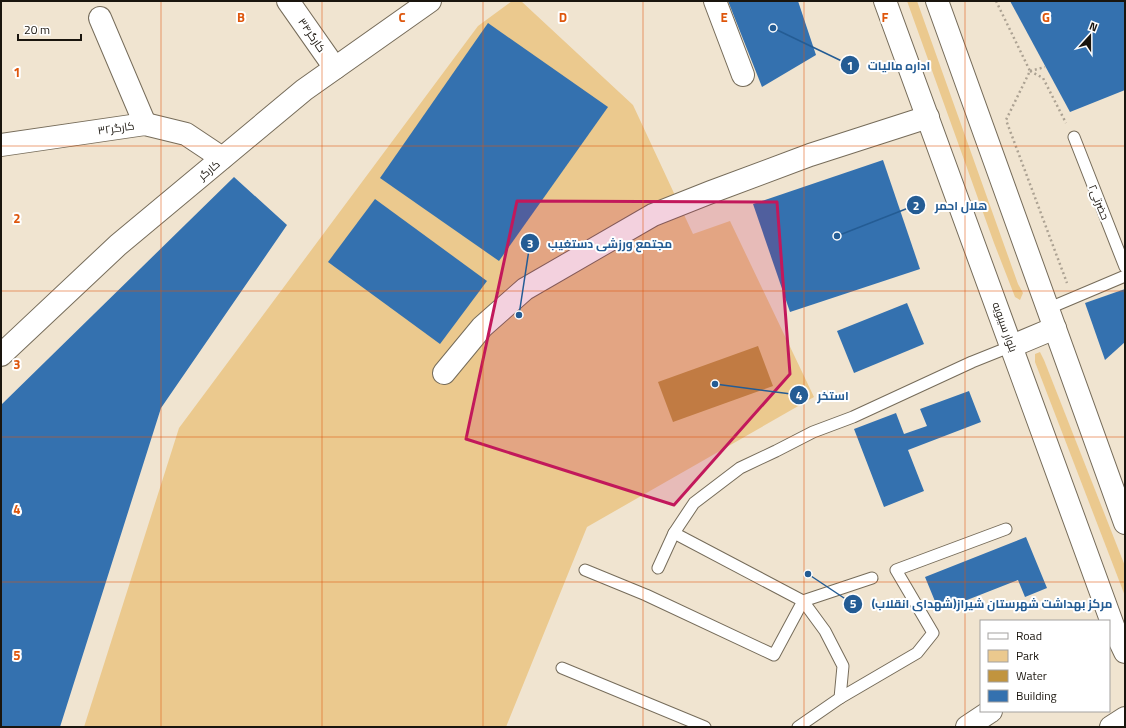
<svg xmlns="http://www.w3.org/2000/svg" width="1126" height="728" viewBox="0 0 1126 728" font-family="'Titillium Web',Cairo,sans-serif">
  <rect width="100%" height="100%" fill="#f0e4d0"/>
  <g fill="#ebc98e">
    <path d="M 512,1 L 521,1 L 633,105 L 693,234 L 730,221 L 814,397 L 587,527 L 506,727 L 84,727 L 179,428 L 478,26 Z"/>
    <path d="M 907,1 L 917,1 L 1018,284 L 1023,293 L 1020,300 L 1015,297 L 994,243 Z"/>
    <path d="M 1040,352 L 1044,360 L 1125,566 L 1125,596 L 1035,362 L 1035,354 Z"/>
  </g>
  <path fill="#c1943e" d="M 758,346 L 773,386 L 673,422 L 658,382 Z"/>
  <g fill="#3471af">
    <path d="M 728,1 L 798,1 L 816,55 L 762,87 Z"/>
    <path d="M 1010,1 L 1125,1 L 1125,90 L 1070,112 Z"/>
    <path d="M 488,23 L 608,107 L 499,261 L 380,178 Z"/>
    <path d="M 883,160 L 920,269 L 790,312 L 753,204 Z"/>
    <path d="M 234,177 L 287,225 L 161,408 L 60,727 L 1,727 L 1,405 Z"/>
    <path d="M 375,199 L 487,281 L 440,344 L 328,262 Z"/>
    <path d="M 1125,289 L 1125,342 L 1105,360 L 1085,303 Z"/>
    <path d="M 907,303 L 924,344 L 854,373 L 837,331 Z"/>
    <path d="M 969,391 L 981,422 L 908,450 L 924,491 L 884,507 L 854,429 L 896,413 L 904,434 L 927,426 L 920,409 Z"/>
    <path d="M 1026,537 L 1047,588 L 1025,597 L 1018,580 L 939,611 L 925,577 Z"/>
  </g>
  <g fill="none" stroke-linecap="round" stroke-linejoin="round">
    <g stroke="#766c5a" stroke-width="13">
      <g id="lane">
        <path d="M 1074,137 L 1125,267"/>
        <path d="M 1047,309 L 1125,276"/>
        <path d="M 658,568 L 674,533 L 694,503 L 740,468 L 776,451 L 813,432 L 853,417 L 972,362 L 1012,346"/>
        <path d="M 585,570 L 646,595 L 774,655 L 803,601 L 674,533"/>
        <path d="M 562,668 L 705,727"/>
        <path d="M 840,698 L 843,666 L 825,631 L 803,601 L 872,578"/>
        <path d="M 798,727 L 840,698 L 917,653 L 933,633 L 896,570 L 1006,529"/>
      </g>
    </g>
    <g stroke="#766c5a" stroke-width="24">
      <g id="street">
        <path d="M 288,1 L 335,68"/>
        <path d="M 715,1 L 743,75"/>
        <path d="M 100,18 L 145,124"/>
        <path d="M 1,145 L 145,124 L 186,134 L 222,158"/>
        <path d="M 444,373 L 482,327 L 525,289 L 653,215 L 711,192 L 810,155 L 928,117"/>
        <path d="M 967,727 L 991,711"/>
        <path d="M 1111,727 L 1125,718"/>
      </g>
    </g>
    <g stroke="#766c5a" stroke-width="24">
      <g id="secondary">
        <path d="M 885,1 L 1115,631 L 1125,652"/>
        <path d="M 937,1 L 1125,523"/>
        <path d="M 1012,346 L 1055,328"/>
        <path d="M 1,355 L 118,245 L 304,90 L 430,1"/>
      </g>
    </g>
    <g stroke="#aca293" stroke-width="2.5" stroke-dasharray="2 3" stroke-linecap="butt">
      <path d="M 996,1 L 1030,71 L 1006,120 L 1067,283"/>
      <path d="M 1030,71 L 1043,78 L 1066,123"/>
      <path d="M 1030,71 L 1045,67"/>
    </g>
    <use href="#lane" stroke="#fff" stroke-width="11"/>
    <use href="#street" stroke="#fff" stroke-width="22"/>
    <use href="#secondary" stroke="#fff" stroke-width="22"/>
  </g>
  <path fill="#c2185b" fill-opacity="0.2" stroke="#c2185b" stroke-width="3" stroke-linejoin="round" d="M 517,201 L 777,202 L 790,374 L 674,505 L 466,439 Z"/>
  <path fill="none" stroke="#de560c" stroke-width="1" stroke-opacity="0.55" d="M 161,1 L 161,727M 322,1 L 322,727M 483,1 L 483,727M 643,1 L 643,727M 804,1 L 804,727M 965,1 L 965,727M 1,146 L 1125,146M 1,291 L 1125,291M 1,437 L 1125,437M 1,582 L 1125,582"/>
  <g text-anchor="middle" stroke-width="4" stroke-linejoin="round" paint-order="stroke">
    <g font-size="11" fill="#1a150e" stroke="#fff">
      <text transform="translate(312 35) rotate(55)" y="4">کارگر۳۴</text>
      <text transform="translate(116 128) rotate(-8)" y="4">کارگر۳۲</text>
      <text transform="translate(209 170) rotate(-40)" y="4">کارگر</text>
      <text transform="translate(1099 202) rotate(68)" y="4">حضرتی۲</text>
      <text transform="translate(1005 327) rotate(70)" y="4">بلوار سیبویه</text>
    </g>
  </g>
  <g font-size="13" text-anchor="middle" font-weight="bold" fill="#de560c" stroke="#fff" stroke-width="4" stroke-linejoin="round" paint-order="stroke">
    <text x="241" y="22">B</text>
    <text x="402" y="22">C</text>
    <text x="563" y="22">D</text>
    <text x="724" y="22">E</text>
    <text x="885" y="22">F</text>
    <text x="1046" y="22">G</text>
    <text x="17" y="77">1</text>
    <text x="17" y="223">2</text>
    <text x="17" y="369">3</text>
    <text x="17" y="514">4</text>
    <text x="17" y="660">5</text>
  </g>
  <path fill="none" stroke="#245c94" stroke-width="1.5" d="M773 28L850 65M837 236L916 205M519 315L530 243M715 384L799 395M808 574L853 604"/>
  <g fill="#245c94" stroke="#fff" stroke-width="1.5">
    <circle cx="773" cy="28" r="4"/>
    <circle cx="837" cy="236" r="4"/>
    <circle cx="519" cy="315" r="4"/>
    <circle cx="715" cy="384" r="4"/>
    <circle cx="808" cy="574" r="4"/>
    <circle cx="850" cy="65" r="10"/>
    <circle cx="916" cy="205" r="10"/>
    <circle cx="530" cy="243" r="10"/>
    <circle cx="799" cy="395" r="10"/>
    <circle cx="853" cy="604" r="10"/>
  </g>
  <g font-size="12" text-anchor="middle" font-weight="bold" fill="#fff">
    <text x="850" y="70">1</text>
    <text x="916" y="210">2</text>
    <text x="530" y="248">3</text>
    <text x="799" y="400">4</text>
    <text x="853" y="608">5</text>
  </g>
  <g font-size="12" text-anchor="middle" font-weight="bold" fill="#245c94" stroke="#fff" stroke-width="4" stroke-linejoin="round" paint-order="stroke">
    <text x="899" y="70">اداره مالیات</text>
    <text x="961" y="210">هلال احمر</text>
    <text x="610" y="248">مجتمع ورزشی دستغیب</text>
    <text x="833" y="400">استخر</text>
    <text x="992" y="608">مرکز بهداشت شهرستان شیراز(شهدای انقلاب)</text>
  </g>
  <rect width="1126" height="728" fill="none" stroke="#1a150e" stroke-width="4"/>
  <rect x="980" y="620" width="130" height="92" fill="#ffffff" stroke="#a3a19f"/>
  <rect x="988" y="633" width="20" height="6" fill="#ffffff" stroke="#a3a19f"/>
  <text x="1016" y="640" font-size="12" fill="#1a150e">Road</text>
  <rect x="988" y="650" width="20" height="12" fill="#ebc98e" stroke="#a3a19f"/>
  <text x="1016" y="660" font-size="12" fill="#1a150e">Park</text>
  <rect x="988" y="670" width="20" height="12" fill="#c1943e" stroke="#a3a19f"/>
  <text x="1016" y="680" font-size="12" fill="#1a150e">Water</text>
  <rect x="988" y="690" width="20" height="12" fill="#3471af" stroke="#a3a19f"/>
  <text x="1016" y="700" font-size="12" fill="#1a150e">Building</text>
  <g transform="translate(1090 36) rotate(21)" stroke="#ffffff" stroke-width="3" paint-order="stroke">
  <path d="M0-3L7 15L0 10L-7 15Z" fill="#1a150e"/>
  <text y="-6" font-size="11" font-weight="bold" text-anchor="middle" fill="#1a150e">N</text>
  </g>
  <path d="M18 34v6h63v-6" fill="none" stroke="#1a150e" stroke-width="2"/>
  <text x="24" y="34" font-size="12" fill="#1a150e" stroke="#ffffff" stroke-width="3" paint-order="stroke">20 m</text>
</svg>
